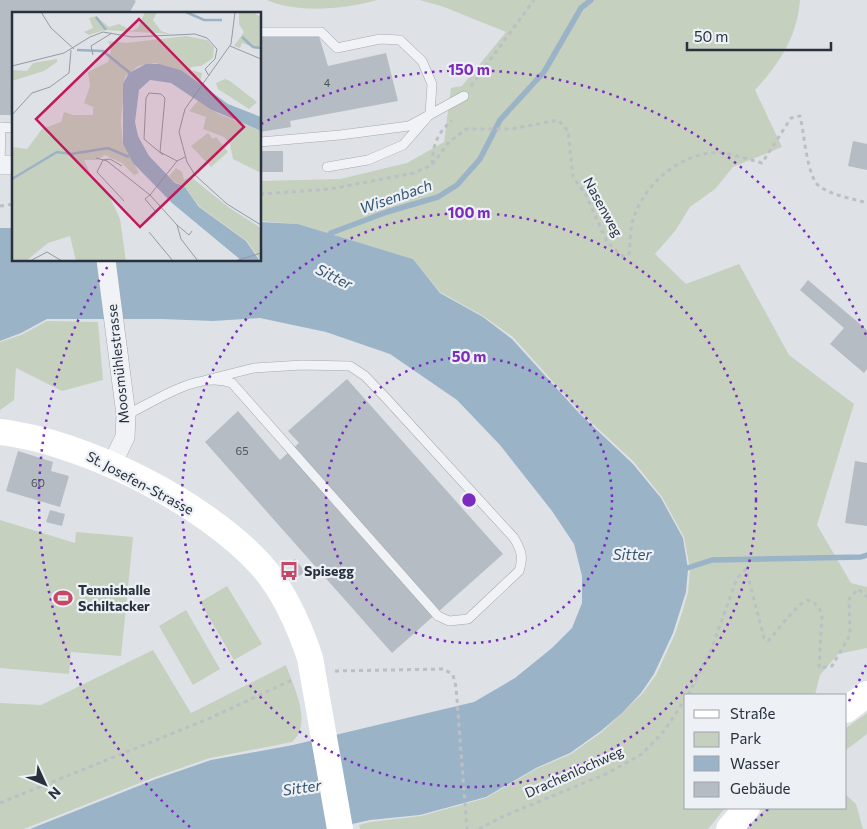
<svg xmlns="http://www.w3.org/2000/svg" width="867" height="829" viewBox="0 0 867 829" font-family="Commissioner,sans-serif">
  <rect width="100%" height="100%" fill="#dee2e7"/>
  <g fill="#c5d0bf">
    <path d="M 267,0 L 377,0 C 345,9 299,14 267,0 Z"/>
    <path d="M 420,0 L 800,0 C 797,37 780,63 755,90 L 782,147 L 733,167 L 715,189 L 690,207 L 675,231 L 655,254 L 686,284 L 739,264 L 789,355 L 854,404 L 817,525 L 851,583 L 867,587 L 867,648 L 838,654 L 820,675 L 815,695 L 686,695 L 686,808 L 725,808 L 708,829 L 360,829 L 359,825 L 370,822 L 421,816 L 486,798 L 536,769 L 571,754 L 602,732 L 642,694 L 656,675 L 675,634 L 682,613 L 688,592 L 690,569 L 684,537 L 662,497 L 634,462 L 580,412 L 513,337 L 483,316 L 440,292 L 413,259 L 298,224 L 260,221 L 260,181 L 340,179 L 407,163 L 444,142 L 451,88 L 462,86 L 506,32 L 444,7 Z"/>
    <path d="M 47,321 L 98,322 L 103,380 L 62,391 L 16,368 L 14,400 L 0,410 L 0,342 L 21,335 Z"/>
    <path d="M 0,520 L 75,543 L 76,532 L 133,537 L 121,656 L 71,652 L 69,674 L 0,668 Z"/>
    <path d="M 227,586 L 262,644 L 234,660 L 200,602 Z"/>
    <path d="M 186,610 L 220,669 L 193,685 L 159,626 Z"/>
    <path d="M 153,650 L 191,713 L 286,665 C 294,688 313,723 292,742 L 210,758 L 155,777 L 24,829 L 0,829 L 0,703 L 41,705 Z"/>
    <path d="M 867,713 L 867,734 L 846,750 L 846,728 Z"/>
    <path d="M 846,795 L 856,804 L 863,829 L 745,829 L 766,808 L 846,808 Z"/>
  </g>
  <path fill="#9ab3c6" d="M 260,222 L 298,224 L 413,259 L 440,293 L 483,317 L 512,339 L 579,413 L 633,464 L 661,498 L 683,538 L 688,569 L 686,592 L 673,633 L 654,674 L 641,693 L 622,713 L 601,731 L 570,753 L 536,768 L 486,797 L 420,815 L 370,820 L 330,829 L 30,829 L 156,779 L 211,760 L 293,745 L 474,702 L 515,678 L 552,648 L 572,628 L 582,603 L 582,576 L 574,544 L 552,511 L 500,445 L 457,400 L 390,354 L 326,332 L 260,318 L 213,321 L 162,319 L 47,319 L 21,333 L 0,341 L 0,228 L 14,228 L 14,260 L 260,260 Z"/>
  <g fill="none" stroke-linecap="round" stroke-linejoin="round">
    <g stroke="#9ab3c6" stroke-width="5.5">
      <path d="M 326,238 L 331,233 L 387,212 L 438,197 L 457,185 L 480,159 L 500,120 L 544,72 L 581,8 L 591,0"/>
      <path d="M 681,570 L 712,560 L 861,557 L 867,555"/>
    </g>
  </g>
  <g fill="#b5bcc3">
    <path d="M 0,0 L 134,0 L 136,1 L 129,14 L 14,14 L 14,115 L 0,115 Z"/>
    <path d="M 260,36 L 319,36 L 328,66 L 386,53 L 398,101 L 290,121 L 291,127 L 260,132 Z"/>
    <path d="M 853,141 L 867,144 L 867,170 L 848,166 Z"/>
    <rect x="260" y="151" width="23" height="21"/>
    <path d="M 808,280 L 867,330 L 867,369 L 864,373 L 830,344 L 844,328 L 800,290 Z"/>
    <path d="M 347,379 L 503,554 L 392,653 L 205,442 L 238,411 L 280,460 L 299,443 L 288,431 Z"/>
    <path d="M 18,451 L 53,462 L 51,471 L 69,476 L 60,507 L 6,491 Z"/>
    <path d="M 855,461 L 867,463 L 867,526 L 845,523 Z"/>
    <path d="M 50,510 L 65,514 L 62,526 L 46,522 Z"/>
    <path d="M 295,559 L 305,572 L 299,576 L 289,563 Z"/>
  </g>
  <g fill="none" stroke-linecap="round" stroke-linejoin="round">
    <g stroke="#a4a9b1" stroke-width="10">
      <g id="lane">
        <path d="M 260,32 L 321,32 L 337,48 L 380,39 L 400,40 L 422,61 L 432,84 L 430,114 L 403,145 L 368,160 L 327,167"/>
        <path d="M 260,142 L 340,135 L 409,126 L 464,96"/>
        <path d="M 0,165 L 1,127 L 14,128"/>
        <path d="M 126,415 C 156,401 198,370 232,383 L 438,616 L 449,621 L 468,619 L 519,571 C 524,557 521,550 514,538 L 385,397 L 365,376 L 350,366 L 302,365 L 254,368 L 206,380"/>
      </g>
    </g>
    <g stroke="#a4a9b1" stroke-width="20">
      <g id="street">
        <path d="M 0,165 L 14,165"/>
        <path d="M 106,260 L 126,415 L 125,437 L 111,466"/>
      </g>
    </g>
    <g stroke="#bcc0c5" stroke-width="3" stroke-dasharray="4 4" stroke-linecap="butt">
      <path d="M 471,86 L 534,0"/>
      <path d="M 432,164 C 433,144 437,134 452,120"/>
      <path d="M 260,194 L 331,189 L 414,173 L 432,165 L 449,142 L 466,129 L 511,129 L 558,120 L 568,131 L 573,177 L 586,195 L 607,242 L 622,256 L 629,254 C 630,243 630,230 633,220 C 643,187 675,157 710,153 C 727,151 746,159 762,163 L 791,118 L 800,116 C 804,132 807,177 819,186 C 833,196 851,198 867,203"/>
      <path d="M 0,206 L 14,204"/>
      <path d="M 335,671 L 444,669 L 453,675 L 456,687 L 467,829"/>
      <path d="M 688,695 L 711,650 L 737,578 L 746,569 L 764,638 L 768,641 C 780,628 792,609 807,600 C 816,603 819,606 822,615 L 819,668 L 832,666 L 850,635 L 849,599 L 858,589 L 867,597"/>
      <path d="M 0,803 L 208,719 L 292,680"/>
      <path d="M 479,829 L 504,816 L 608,773 L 642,754 L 664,731 L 686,698"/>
    </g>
    <use href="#lane" stroke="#f0f2f5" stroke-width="9"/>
    <use href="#street" stroke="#f0f2f5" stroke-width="19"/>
    <g stroke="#fff" stroke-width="26">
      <path d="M 0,432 C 84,442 204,502 261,565 C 284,591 299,625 310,658 L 340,829"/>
      <path d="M 846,710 L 867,694"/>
      <path d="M 729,829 L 747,808"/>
    </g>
  </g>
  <g fill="none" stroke="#7b2cbf" stroke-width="2.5" stroke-dasharray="2.5 5">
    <circle cx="469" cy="500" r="143"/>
    <circle cx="469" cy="500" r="287"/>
    <path d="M866 665A430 430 0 0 1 847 705M768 809A430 430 0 0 1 748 827M190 827A430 430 0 0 1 110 263M261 124A430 430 0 0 1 866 335"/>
  </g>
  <defs>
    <g id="bus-bare" transform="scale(1.5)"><path d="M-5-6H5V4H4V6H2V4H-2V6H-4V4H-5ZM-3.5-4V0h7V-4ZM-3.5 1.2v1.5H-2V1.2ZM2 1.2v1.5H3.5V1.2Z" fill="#c84766" stroke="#edf1f5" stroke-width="2.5" paint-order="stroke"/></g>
    <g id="stadium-bare" transform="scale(1.5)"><path d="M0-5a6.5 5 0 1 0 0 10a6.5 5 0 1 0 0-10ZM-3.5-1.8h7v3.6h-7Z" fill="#c84766" stroke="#edf1f5" stroke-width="2.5" paint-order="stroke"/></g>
  </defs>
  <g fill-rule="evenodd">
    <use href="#bus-bare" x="289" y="571"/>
    <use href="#stadium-bare" x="63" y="598"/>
  </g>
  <g text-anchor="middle" stroke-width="4.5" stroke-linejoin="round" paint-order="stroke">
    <g font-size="11" fill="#4b545e">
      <text x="327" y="87">4</text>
      <text x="242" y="455">65</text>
      <text x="38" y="487">60</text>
    </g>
    <g font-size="14" fill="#28313d" stroke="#edf1f5">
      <text transform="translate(603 207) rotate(61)" y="5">Nasenweg</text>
      <text transform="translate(118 364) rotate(-96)" y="5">Moosmühlestrasse</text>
      <text transform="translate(140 483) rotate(28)" y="5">St. Josefen-Strasse</text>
      <text transform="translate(574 772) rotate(-24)" y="5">Drachenlochweg</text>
    </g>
    <g font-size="14" font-weight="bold" fill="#28313d" stroke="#edf1f5" text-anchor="start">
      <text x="304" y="576">Spisegg</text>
      <text x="78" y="595">Tennishalle<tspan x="78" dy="16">Schiltacker</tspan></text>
    </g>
    <g font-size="15" font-style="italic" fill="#34546f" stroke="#edf1f5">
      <text transform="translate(396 197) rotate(-19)" y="5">Wisenbach</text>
      <text transform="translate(334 277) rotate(26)" y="5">Sitter</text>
      <text x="632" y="560">Sitter</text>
      <text transform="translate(302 788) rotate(-8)" y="5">Sitter</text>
    </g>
  </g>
  <g transform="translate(12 12)">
    <rect width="249" height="249" fill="#dee2e7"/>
    <path d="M 133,0 L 145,0 L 141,8 L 149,19 L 158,22 L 93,18 L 77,23 L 72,20 L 81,16 L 77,6 L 84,4 L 97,15 L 107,12 L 120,19 L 126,16 ZM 227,0 L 241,0 L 249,5 L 249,38 L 230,31 L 228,36 L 222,34 L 232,20 L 227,12 ZM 174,24 L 195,28 L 202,35 L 201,46 L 189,54 L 179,55 L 179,58 L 190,61 L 188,71 L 169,58 L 143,51 L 126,54 L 113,65 L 109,110 L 111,132 L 127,161 L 122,163 L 110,151 L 93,143 L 85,148 L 72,148 L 80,166 L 95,179 L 108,207 L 114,249 L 64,249 L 58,224 L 36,231 L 14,249 L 0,249 L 0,135 L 15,137 L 30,117 L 49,110 L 52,100 L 61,103 L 81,103 L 81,95 L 72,91 L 78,74 L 76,60 L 96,50 L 99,38 L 96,29 L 114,31 ZM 45,47 L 45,50 L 32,59 L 0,69 L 0,58 L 15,59 L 21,51 ZM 213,67 L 218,69 L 245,90 L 237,97 L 206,77 L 204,71 ZM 186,89 L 207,102 L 249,119 L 249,161 L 221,147 L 218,132 L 212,125 L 191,117 L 194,105 L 177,99 ZM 196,121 L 201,127 L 204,125 L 216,140 L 199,155 L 179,134 ZM 164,156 L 170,160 L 172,168 L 179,165 L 216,195 L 249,216 L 249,249 L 235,229 L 188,195 L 172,174 L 163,170 L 157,164 Z" fill="#c5d0bf"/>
    <path d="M 134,52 L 147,52 L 169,58 L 216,92 L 249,105 L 249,119 L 198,97 L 159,71 L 138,68 L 127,78 L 123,110 L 126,124 L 137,144 L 163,171 L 172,174 L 187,195 L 234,229 L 248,249 L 230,249 L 160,191 L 121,151 L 111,132 L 111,72 L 117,61 Z" fill="#9ab3c6"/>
    <path fill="none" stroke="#9ab3c6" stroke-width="2.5" d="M 174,0 L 192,8 L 210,8M 84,5 L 94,18M 230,25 L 241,35 L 249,36M 65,38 L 91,39 L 118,61M 0,167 L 45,140 L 59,142 L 96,136 L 117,145"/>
    <path fill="none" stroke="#959ba3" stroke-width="1" d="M 29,0 L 39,16 L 62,37M 223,0 L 219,32 L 173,97 L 167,120 L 175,150 L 183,163 L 215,192 L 249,213M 218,34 L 249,47M 81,43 L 79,34 L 100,21M 0,54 L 52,41 L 78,25 L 91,20 L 120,25 L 183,22 L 195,26 L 205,37 L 203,47 L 193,57 L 197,64M 0,103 L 20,81 L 38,75 L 57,61 L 59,38M 151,143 L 132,127 L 134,86 L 137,81 L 149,82 L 153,86 L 148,140 L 165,149M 173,145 L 165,149 L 138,183 L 165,213 L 169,227 L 186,249M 84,146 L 95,149 L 138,183 L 133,187 L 144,200 L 149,195M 110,154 L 98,147 L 91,148 L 85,160 L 112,189M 165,213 L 177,223 L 180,219M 137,220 L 161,249M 18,249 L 35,240 L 50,249M 223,249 L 249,241"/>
    <path fill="#c2185b" fill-opacity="0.15" stroke="#c2185b" stroke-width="2.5" d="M 127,7 L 232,115 L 128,215 L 24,107 Z"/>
    <rect width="249" height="249" fill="none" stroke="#28313d" stroke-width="2.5"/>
  </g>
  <circle cx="469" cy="500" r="8" fill="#7b2cbf" stroke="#edf1f5" stroke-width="2.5"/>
  <g font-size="15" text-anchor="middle" font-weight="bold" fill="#7b2cbf" stroke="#edf1f5" stroke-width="4.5" stroke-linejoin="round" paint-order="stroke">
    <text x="469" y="75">150 m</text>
    <text x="469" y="218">100 m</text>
    <text x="469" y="362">50 m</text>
  </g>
  <rect x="684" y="694" width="162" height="115" fill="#edf1f5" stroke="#9ea4ab"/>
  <rect x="694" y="710" width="25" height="8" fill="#ffffff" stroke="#9ea4ab"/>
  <text x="730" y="719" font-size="15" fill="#28313d">Straße</text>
  <rect x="694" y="732" width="25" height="15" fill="#c5d0bf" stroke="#9ea4ab"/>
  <text x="730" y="744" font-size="15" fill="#28313d">Park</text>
  <rect x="694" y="756" width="25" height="15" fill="#9ab3c6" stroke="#9ea4ab"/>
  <text x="730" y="769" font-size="15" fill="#28313d">Wasser</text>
  <rect x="694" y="782" width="25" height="15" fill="#b5bcc3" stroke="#9ea4ab"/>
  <text x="730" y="794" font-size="15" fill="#28313d">Gebäude</text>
  <g transform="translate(45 784) rotate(134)" stroke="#edf1f5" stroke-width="4" paint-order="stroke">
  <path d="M0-4L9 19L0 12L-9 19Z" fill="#28313d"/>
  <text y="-8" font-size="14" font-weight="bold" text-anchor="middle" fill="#28313d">N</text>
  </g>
  <path d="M687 42v8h144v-8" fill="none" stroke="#28313d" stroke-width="2.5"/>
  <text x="694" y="42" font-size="15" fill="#28313d" stroke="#edf1f5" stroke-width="4" paint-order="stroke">50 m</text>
</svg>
